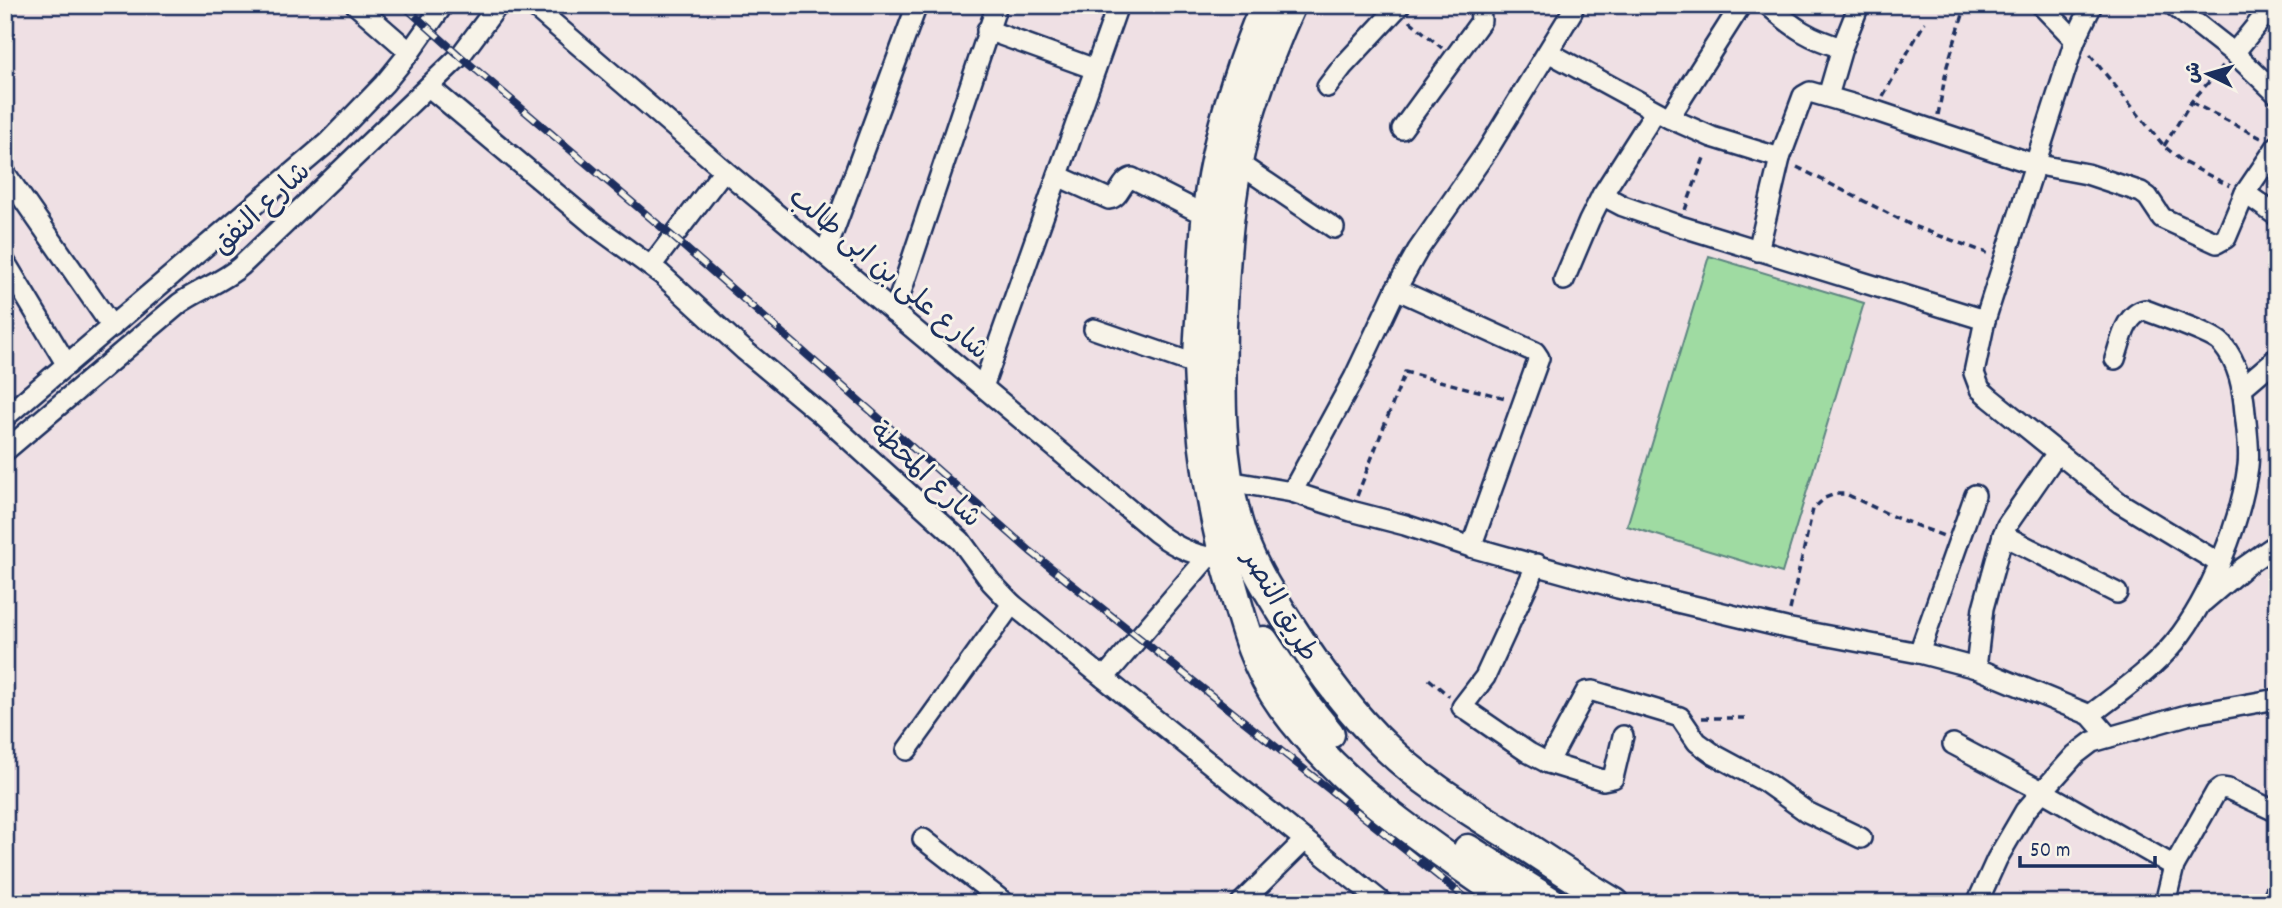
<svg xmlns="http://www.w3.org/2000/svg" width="2282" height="908" viewBox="0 0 2282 908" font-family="Dekko,'Playpen Sans Arabic',sans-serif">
  <rect width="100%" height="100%" fill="#efe0e4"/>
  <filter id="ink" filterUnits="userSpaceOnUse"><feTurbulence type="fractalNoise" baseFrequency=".0143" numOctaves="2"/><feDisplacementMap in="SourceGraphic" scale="14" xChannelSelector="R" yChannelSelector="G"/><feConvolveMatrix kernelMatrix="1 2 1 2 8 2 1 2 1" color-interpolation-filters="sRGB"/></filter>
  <g filter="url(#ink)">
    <path fill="#9fdba2" stroke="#5d8580" stroke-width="2" d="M 1709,256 L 1864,303 L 1782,573 L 1627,526 Z"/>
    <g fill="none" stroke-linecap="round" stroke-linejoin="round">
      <g stroke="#1b2f5e" stroke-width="24">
        <g id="street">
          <path d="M 356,5 L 410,52"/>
          <path d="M 532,5 L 724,170 L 1157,533 C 1178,549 1198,557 1224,559"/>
          <path d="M 1768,5 C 1795,29 1809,38 1842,48 L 1859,5"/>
          <path d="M 2041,5 L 2075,40"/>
          <path d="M 2092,5 L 2075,40 L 1985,320 L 1974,373 L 1980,389 L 1990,398 L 2120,503 L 2219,563"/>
          <path d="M 2173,5 L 2234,53 L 2277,94"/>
          <path d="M 987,30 L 1095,69"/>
          <path d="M 1548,52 L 1669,118 L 1712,137 L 1780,158"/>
          <path d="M 2234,53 L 2273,5"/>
          <path d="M 429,87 L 595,226 L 661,274 L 744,350 L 822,415 L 961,541 L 991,582 L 1012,604 L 1383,903"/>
          <path d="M 1327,87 L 1343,66 L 1400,5"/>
          <path d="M 1828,96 L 1842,48"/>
          <path d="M 1669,118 L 1741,5"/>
          <path d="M 1402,129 L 1481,21 L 1480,5"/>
          <path d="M 1238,163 L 1334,228"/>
          <path d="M 5,173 L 112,327"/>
          <path d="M 1058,176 L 1109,199 C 1121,197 1120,182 1132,178 L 1205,215"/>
          <path d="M 2245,193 L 2277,216"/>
          <path d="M 1602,195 L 1655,112"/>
          <path d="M 1758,251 L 1780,158 L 1803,96 L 1810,92 L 1876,111 L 2034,164 L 2087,174 L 2141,192 L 2148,197 L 2162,218 L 2217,243 L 2226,238 L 2245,193 L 2277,146"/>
          <path d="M 825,254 L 917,5"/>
          <path d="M 5,262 L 67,365"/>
          <path d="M 651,266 L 724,170"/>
          <path d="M 1564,280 L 1589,221 L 1602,195 L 1623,206 L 1680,226 L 1985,320"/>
          <path d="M 1396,289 L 1535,352 L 1539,358 L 1471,547"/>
          <path d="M 894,313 L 997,5"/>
          <path d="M 1094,329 L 1198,365"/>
          <path d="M 983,387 L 1118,5"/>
          <path d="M 2243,387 L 2277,358"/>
          <path d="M 5,417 L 327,143 L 384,84 L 410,52 L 443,5"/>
          <path d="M 5,451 L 180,303 C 200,289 223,282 241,266 L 460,56 L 498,5"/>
          <path d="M 1228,481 L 1292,492 L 1351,511 L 1405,525 L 1471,547 L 1618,588 L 1786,628 L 1919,653 L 1976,668 L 2090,715 L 2109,737"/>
          <path d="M 1292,492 L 1354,378 L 1396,289 L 1418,250 L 1487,151 L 1572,12 L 1574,5"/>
          <path d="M 2003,535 L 2117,593"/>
          <path d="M 1537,564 L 1485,677 L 1462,707 L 1529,753 L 1548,763 L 1586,692 L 1593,691 L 1680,717 L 1697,742 L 1715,755 L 1765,782 L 1807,812 L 1861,838"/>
          <path d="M 2203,602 L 2244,567 L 2277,544"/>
          <path d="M 1919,653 L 1975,495"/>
          <path d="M 1976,668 L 1983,608 L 2003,535 L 2007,525 L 2057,453"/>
          <path d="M 1104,678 L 1207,558"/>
          <path d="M 2090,715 C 2120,692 2151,671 2175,642 C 2210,598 2241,522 2248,466 C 2250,450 2247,430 2245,413 C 2243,388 2239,364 2222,344 C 2214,334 2160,316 2145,310 C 2125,314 2121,342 2115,359"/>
          <path d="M 1953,744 L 2042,791 L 2174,866"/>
          <path d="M 907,750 L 1012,604"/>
          <path d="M 1548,763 L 1603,780 L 1613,778 L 1623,736"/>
          <path d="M 923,839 L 1005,903"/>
          <path d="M 1241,903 L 1305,840"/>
          <path d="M 1977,903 L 1997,859 L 2025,811 L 2075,755 L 2092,742 L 2187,715 L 2277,699"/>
          <path d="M 2165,903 L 2174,866 L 2216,792 L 2221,788 L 2228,789 L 2277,812"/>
          <path d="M 2271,903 L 2277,889"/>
        </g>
      </g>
      <g stroke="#1b2f5e" stroke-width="33">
        <g id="secondary">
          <path d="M 1265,5 C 1244,55 1226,107 1215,161 C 1206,202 1204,244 1202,287 C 1201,313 1198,340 1198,366 C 1200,440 1211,514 1232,584 C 1244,627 1255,669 1282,706 C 1343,790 1430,845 1514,903"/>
          <path d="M 1291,5 C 1276,38 1263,72 1252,106 C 1230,177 1225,252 1222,326 C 1221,391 1219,455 1237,519 C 1247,558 1268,591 1290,625 C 1318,669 1349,712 1387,748 C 1423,783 1467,809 1510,836 C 1545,859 1579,882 1615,903"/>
          <path d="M 1264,641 L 1308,707 L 1330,734"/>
          <path d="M 1468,849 L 1553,903"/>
        </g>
      </g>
      <g stroke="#1b2f5e" stroke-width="3.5" stroke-dasharray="7 5" stroke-linecap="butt">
        <path d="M 1410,21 L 1442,48"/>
        <path d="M 2090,55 L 2164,146 L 2183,162 L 2230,186"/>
        <path d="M 1883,96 L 1925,22"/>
        <path d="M 2191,102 L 2261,138"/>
        <path d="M 1938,115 L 1947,66 L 1966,5"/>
        <path d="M 2164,146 L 2191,102 L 2223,66"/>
        <path d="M 1797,167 L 1913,226 L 1987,253"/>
        <path d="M 1685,210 L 1705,155"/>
        <path d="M 1357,496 L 1405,372 L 1505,398"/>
        <path d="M 1790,610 L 1813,509 L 1825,498 L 1835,494 L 1846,494 L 1894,517 L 1944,536"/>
        <path d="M 1429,679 L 1449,696"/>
        <path d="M 1702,718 L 1746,718"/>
      </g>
      <use href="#street" stroke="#f7f3e8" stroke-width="19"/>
      <use href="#secondary" stroke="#f7f3e8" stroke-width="28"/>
      <g stroke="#1b2f5e" stroke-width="8">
        <path id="rail" d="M 403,5 L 460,56 L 673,237 L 1030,551 L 1472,903"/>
      </g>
      <use href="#rail" stroke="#f7f3e8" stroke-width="5" stroke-dasharray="16" stroke-linecap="butt"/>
    </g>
  </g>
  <g text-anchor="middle" stroke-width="6" stroke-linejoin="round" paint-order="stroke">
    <g font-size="28" fill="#1b2f5e" stroke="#f7f3e8">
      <text transform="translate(260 207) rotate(-43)" y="10">شارع النفق</text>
      <text transform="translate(890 272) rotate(40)" y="10">شارع على بن ابى طالب</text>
      <text transform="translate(927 473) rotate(43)" y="10">شارع المحطة</text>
      <text transform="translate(1282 605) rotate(60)" y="10">طريق النصر</text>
    </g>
  </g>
  <rect width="2282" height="908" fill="none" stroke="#f7f3e8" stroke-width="28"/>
  <rect x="14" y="14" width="2254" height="880" fill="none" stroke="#1b2f5e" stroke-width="2.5" filter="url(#ink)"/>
  <g transform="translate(2208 74) rotate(275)" stroke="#f7f3e8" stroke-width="5" paint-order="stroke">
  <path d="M0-5L12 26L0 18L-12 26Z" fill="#1b2f5e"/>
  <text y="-10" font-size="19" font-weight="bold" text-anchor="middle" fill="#1b2f5e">ش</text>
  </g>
  <path d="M2020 856v10h135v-10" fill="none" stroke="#1b2f5e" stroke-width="3.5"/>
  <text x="2030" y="856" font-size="21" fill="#1b2f5e" stroke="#f7f3e8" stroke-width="5" paint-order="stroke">50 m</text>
</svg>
